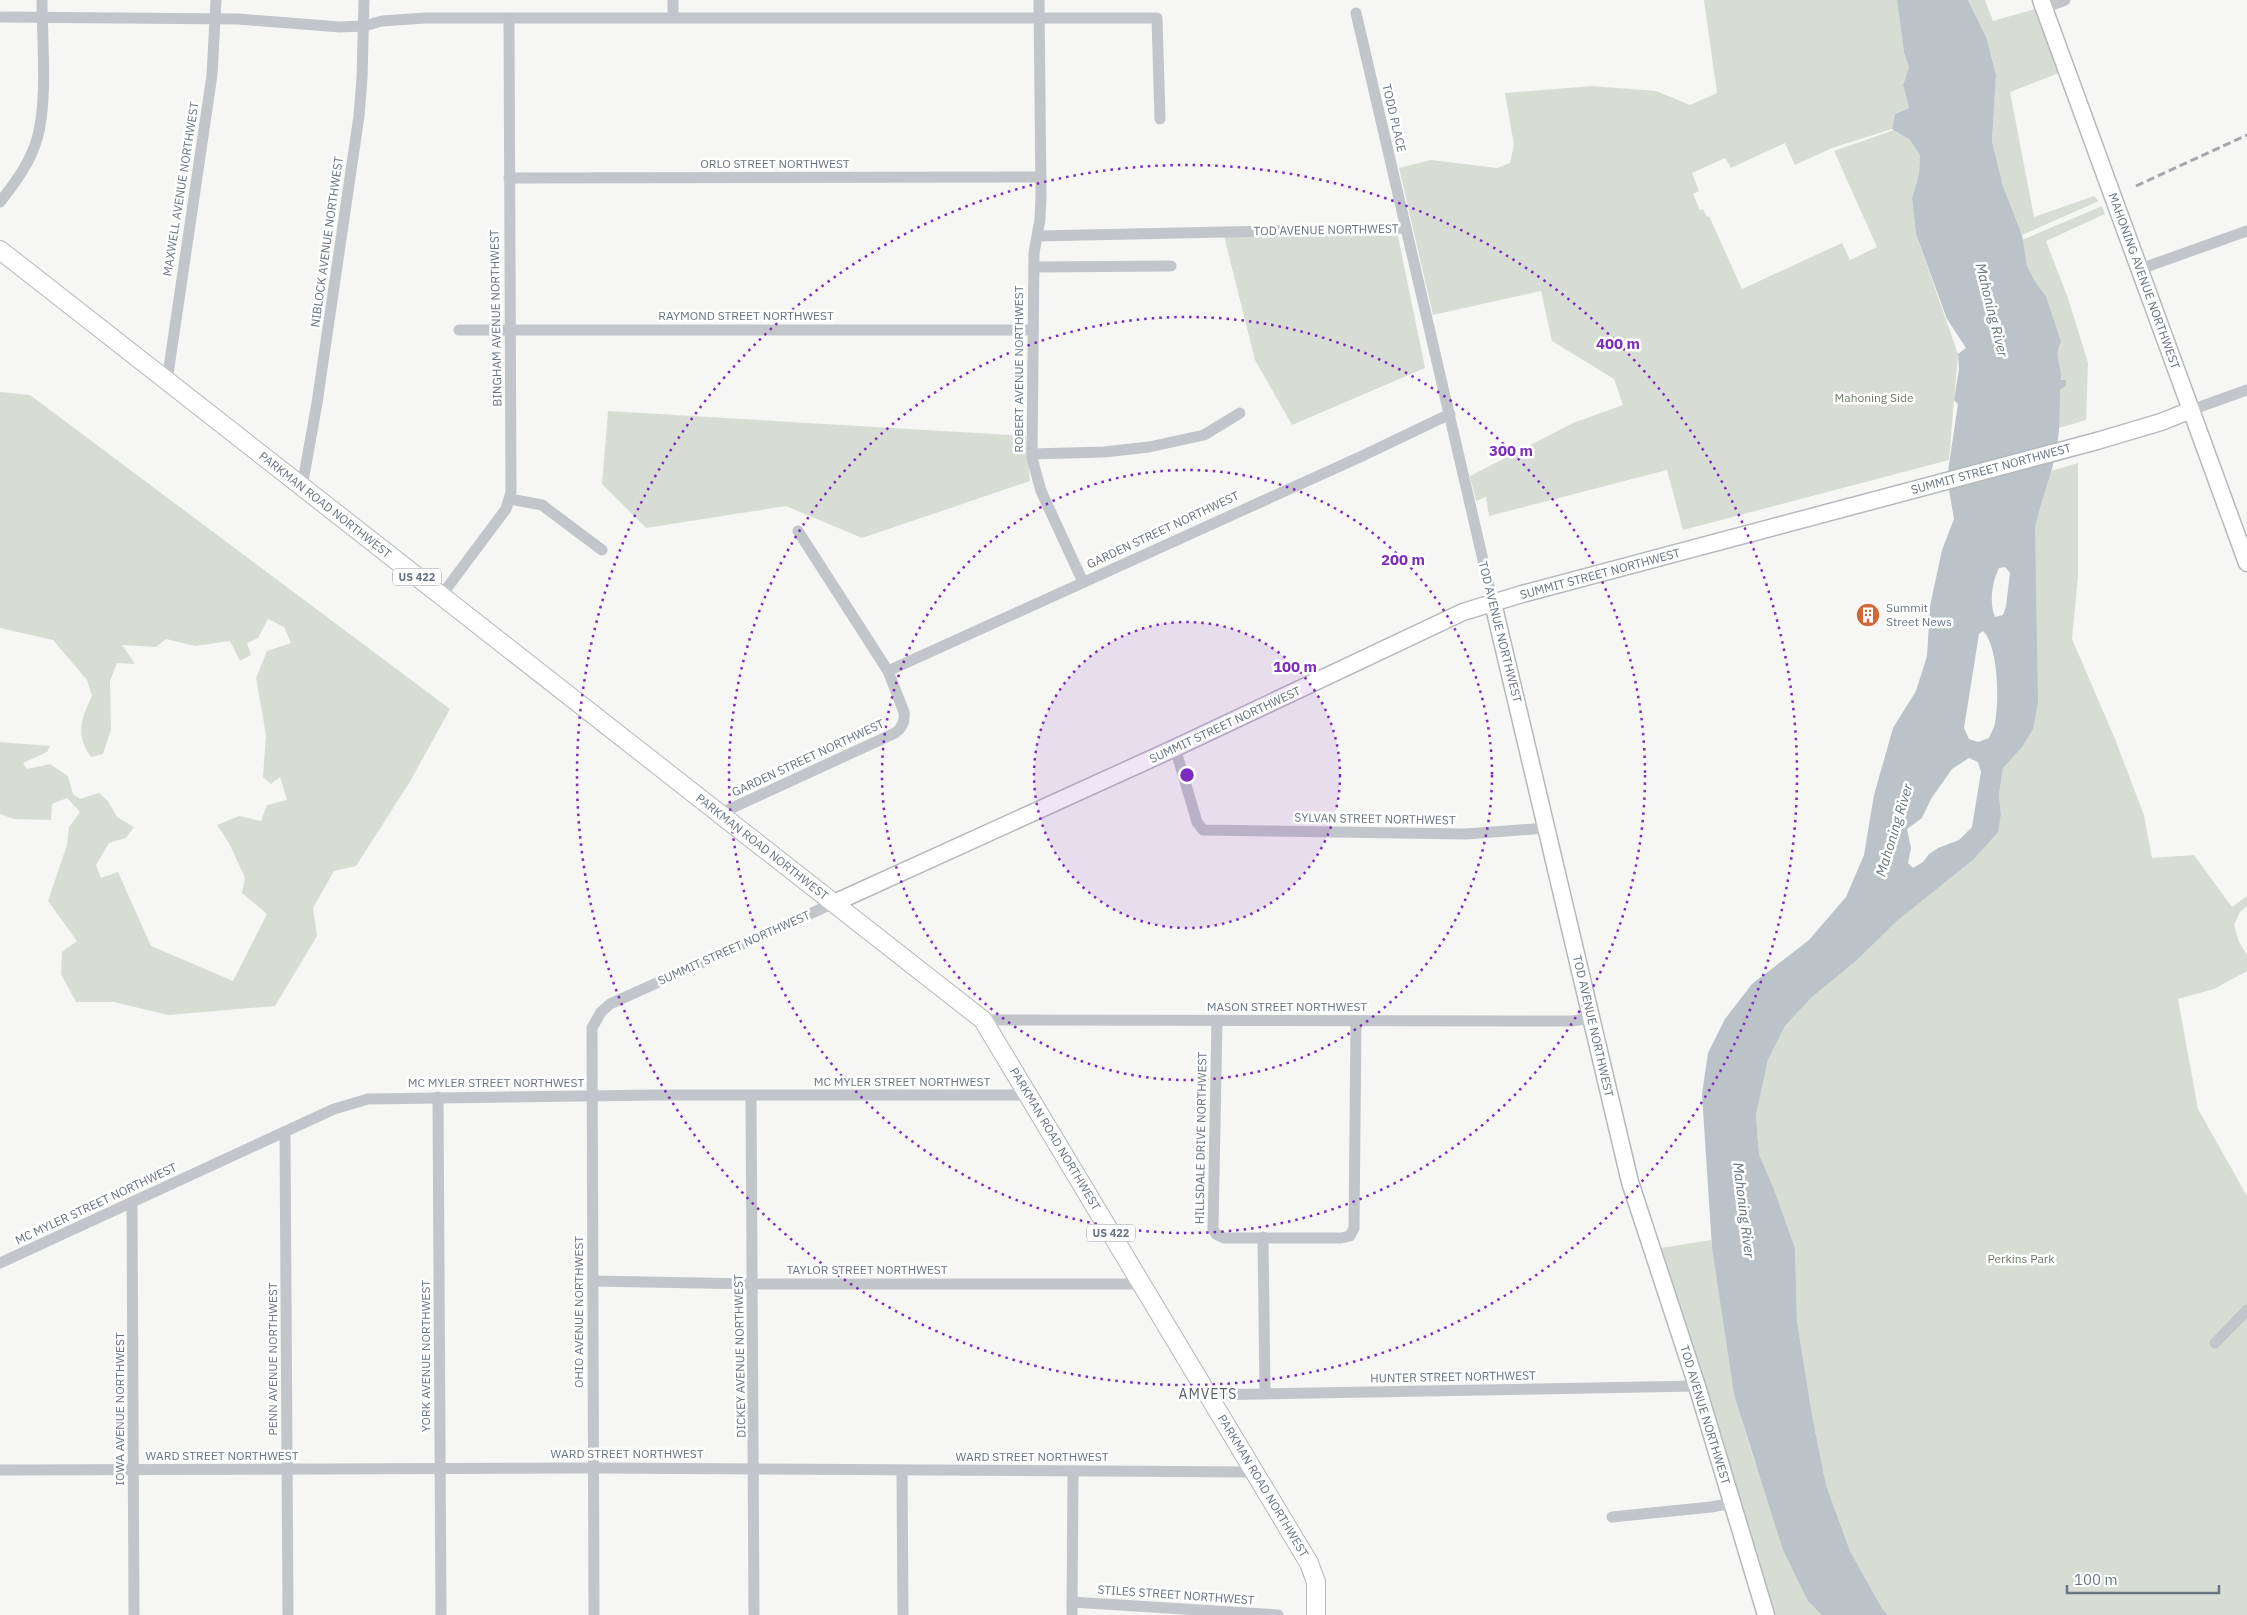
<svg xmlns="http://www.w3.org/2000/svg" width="2247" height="1615" viewBox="0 0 2247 1615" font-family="'IBM Plex Sans',sans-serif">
  <rect width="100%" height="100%" fill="#f6f6f4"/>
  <g fill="#d7ddd5">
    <path d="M 1704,0 L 1897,0 L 1904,53 L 1909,67 L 1903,85 L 1909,108 L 1895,114 L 1892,129 L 1832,148 L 1795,165 L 1785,143 L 1731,168 L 1725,158 L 1692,173 L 1699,191 L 1693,194 L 1700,210 L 1703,209 L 1707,217 L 1709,216 L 1742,289 L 1842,243 L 1850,260 L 1877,247 L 1834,151 L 1894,130 L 1910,140 L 1920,155 L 1919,174 L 1912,198 L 1916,234 L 1958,354 L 1949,460 L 1683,530 L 1667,470 L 1489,516 L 1486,497 L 1476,501 L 1470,476 L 1573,423 L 1623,405 L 1614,379 L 1552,341 L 1541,291 L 1433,315 L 1399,168 L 1431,160 L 1497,168 L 1510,163 L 1514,145 L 1505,93 L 1592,86 L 1656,91 L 1690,105 L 1717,93 Z"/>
    <path d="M 1968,0 L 1985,0 L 1993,21 L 2035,9 L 2059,73 L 2010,92 L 2034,217 L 2094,196 L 2099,201 L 2022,235 L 2003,186 L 1992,141 L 1996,75 L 1987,39 Z"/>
    <path d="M 2102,206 L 2105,214 L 2046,241 L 2068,298 L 2088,363 L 2086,420 L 2059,428 L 2060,390 L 2066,386 C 2057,376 2054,354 2060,342 L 2046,296 L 2036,283 L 2027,266 L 2022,240 Z"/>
    <path d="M 1223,232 L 1398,236 L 1425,368 L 1292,425 L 1255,360 Z"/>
    <path d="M 0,392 L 30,395 L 450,709 L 411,780 L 356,866 L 334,871 L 313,908 L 317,936 L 275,1006 L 168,1015 L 114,1002 L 76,1002 L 61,974 L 62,952 L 77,941 L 48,901 L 67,845 L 69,827 L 80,812 L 67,798 L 52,804 L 51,820 L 14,819 L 0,814 L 0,742 L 50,746 L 47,752 L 23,763 L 27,769 L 50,764 L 68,776 L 73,794 L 80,799 L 99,793 L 108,801 L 117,817 L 134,827 L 126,838 L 109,843 L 96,865 L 101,878 L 118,872 L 151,946 L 233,981 L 267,914 L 242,893 L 245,878 L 229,843 L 217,825 L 239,816 L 261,821 L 267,805 L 287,800 L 280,777 L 271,784 L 263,777 L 266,735 L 256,678 L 267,651 L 291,643 L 284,627 L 268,619 L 258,638 L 247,643 L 251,655 L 240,661 L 230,641 L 195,646 L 166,639 L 156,647 L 122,645 L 135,664 L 117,663 L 110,681 L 111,730 L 103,754 L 91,757 C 75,735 81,719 92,696 L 87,680 L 53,640 L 0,628 Z"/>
    <path d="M 608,411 L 1026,436 L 1030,481 L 862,538 L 786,506 L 646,528 L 602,484 Z"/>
    <path d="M 2078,463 L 2078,576 L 2072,639 L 2115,739 L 2144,815 L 2152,858 L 2194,855 L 2232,907 L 2247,896 L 2247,906 L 2240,912 L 2234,925 L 2239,942 L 2247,955 L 2247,971 L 2214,989 L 2178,999 L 2198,1109 L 2247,1196 L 2247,1615 L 1888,1615 L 1883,1610 L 1850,1551 L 1826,1485 L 1812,1415 L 1797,1321 L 1795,1248 L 1774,1189 L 1759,1154 L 1756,1115 L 1768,1060 L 1785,1026 L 1812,997 L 1856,961 L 1897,921 L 1973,860 L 2001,814 L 1999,795 L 2003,768 L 2035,611 L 2035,530 L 2039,505 L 2051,471 Z"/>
    <path d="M 1711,1240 L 1734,1395 L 1754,1460 L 1822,1615 L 1773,1615 L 1660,1248 Z"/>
  </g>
  <path fill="#bbc3c9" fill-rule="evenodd" d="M 1897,0 L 1968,0 L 1987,39 L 1996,75 L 1992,141 L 2003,186 L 2022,235 L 2027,266 L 2036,283 L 2046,296 L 2061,342 C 2053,356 2062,365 2061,380 L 2066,380 L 2066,386 L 2060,390 C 2060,409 2060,428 2057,447 C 2052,476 2040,501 2035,529 L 2038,702 L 2033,729 L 2022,747 L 2003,768 L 1999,795 L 2001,814 L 1998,832 L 1973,860 L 1897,921 L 1856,961 L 1812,997 L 1785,1026 L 1768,1060 L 1756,1115 L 1759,1154 L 1774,1189 L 1795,1248 L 1797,1321 L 1812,1415 L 1826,1485 L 1850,1551 L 1883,1610 L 1888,1615 L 1822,1615 L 1808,1601 L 1783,1550 L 1734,1395 L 1712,1248 L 1702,1094 L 1708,1053 L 1725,1019 L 1752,984 L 1809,940 L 1846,897 L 1864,855 L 1874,795 L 1893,728 L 1916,691 L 1927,656 L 1930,606 L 1942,550 L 1954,519 L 1947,478 L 1958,404 L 1954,400 L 1959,369 L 1958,354 L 1966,348 L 1947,319 L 1916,234 L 1912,198 L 1919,174 L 1920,155 L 1910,140 L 1892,129 L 1895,114 L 1909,108 L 1903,85 L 1909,67 L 1904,53 ZM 2005,567 L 2010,573 L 2006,606 L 2003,615 L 1995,617 C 1989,603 1992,582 1999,568 ZM 1983,631 C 1999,647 1999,702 1995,723 C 1994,728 1991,733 1989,738 L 1978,742 L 1969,739 L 1964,728 L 1979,634 ZM 1969,758 L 1978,762 L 1981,772 L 1972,827 L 1959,840 L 1938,848 L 1929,854 L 1923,862 L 1913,868 L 1908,863 L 1911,848 L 1907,829 L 1922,818 L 1931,799 L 1952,769 Z"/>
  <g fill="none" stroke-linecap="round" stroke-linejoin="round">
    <g stroke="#b5b9bd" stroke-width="19">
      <g id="secondary">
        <path d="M 2041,0 L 2247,563"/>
        <path d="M 1493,603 L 1630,1182 L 1697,1386 L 1766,1615"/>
        <path d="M 834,903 L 1175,748 L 1446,620 L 1463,612 L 1522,594 L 2097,441 L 2161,422 L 2191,410"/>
      </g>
    </g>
    <g stroke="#b4b7bb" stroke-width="20">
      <path id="primary" d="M 0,250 L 983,1020 L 1309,1563 L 1316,1582 L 1316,1615"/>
    </g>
    <g stroke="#c2c5c9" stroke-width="11">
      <path d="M 673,0 L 673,17"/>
      <path d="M 1039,0 L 1041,196 L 1040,219 L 1034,253 L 1032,458 L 1041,491 L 1083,582"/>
      <path d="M 2044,8 L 2065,0"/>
      <path d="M 1356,13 L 1493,603"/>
      <path d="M 0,17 L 238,19 L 340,27 L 364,26 L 382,21 L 425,18 L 1157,18 L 1160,119"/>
      <path d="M 509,178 L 1041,177"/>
      <path d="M 0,202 C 15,183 30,163 37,139 C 48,102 42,40 42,0"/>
      <path d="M 1038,236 L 1406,228"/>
      <path d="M 1034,267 L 1171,266"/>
      <path d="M 2140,269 L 2247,231"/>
      <path d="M 459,330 L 1033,330"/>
      <path d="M 167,381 L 212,75 L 216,0"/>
      <path d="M 2191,410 L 2247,390"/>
      <path d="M 1032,454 L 1104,452 L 1149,447 L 1204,435 L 1240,413"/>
      <path d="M 302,487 L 317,403 L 359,116 L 362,78 L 364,0"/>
      <path d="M 510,499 L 542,505 L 602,550"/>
      <path d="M 441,596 L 506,509 L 511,492 L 509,18"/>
      <path d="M 888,671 L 1360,457 L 1450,414"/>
      <path d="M 1175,748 L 1197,822 L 1203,830 L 1466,834 L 1547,828"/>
      <path d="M 719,814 L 895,733 C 903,728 905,721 904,712 L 888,671 L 798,531"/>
      <path d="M 983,1020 L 1572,1021 L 1591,1018"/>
      <path d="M 1217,1020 L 1213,1229 L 1216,1234 L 1224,1238 L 1341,1238 L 1350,1236 L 1354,1228 L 1356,1021"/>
      <path d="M 751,1096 L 754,1615"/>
      <path d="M 438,1097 L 441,1615"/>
      <path d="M 285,1132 L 288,1615"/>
      <path d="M 132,1202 L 134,1615"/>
      <path d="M 1263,1237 L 1265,1393"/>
      <path d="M 0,1263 L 334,1109 L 368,1099 L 658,1095 L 1029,1095"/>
      <path d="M 593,1281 L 753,1284 L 1141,1284"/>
      <path d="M 2215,1343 L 2247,1310"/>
      <path d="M 1208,1395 L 1697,1386"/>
      <path d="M 0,1470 L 594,1468 L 1254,1472"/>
      <path d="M 902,1470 L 903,1615"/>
      <path d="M 1612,1517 L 1711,1507 L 1733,1503"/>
      <path d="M 1072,1602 L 1278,1615"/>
      <path d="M 594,1615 L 592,1028 L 601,1012 L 610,1004 L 834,903"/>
      <path d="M 1072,1615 L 1073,1471"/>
    </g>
    <use href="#secondary" stroke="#fff" stroke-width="16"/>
    <use href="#primary" stroke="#fff" stroke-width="18"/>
    <path stroke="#a4a8ad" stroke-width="3" stroke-dasharray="8 4" stroke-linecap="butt" d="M 2136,186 L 2247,135"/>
  </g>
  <circle cx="1187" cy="775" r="153" fill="#7b2cbf" fill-opacity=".12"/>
  <g fill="none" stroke="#7b2cbf" stroke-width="2.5" stroke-dasharray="2.5 5">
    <circle cx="1187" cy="775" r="153"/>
    <circle cx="1187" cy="775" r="305"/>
    <circle cx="1187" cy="775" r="458"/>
    <circle cx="1187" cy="775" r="610"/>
  </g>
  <defs>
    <g id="building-disc" transform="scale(1.25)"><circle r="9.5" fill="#d26838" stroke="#fff"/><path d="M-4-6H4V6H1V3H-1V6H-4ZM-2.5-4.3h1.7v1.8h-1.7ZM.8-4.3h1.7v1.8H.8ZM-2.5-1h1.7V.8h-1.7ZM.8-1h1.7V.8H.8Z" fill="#fff"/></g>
  </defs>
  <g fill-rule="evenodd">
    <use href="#building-disc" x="1868" y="615"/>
  </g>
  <g text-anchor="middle" stroke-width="5" stroke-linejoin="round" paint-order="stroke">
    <g fill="#fff" stroke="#959ea8" stroke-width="1">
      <rect x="393" y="568.5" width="48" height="17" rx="4"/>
      <rect x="1087" y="1224.5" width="48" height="17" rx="4"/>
    </g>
    <g font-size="11" font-weight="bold" fill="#687482">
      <text x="417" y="581">US 422</text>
      <text x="1111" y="1237">US 422</text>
    </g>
    <g font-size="12" fill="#687482" stroke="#fff">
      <text transform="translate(1394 118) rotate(77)" y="4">TODD PLACE</text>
      <text x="775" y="168">ORLO STREET NORTHWEST</text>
      <text transform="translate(181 189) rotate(-81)" y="4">MAXWELL AVENUE NORTHWEST</text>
      <text transform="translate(1326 230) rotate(-1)" y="4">TOD AVENUE NORTHWEST</text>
      <text transform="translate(327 242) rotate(-82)" y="4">NIBLOCK AVENUE NORTHWEST</text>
      <text transform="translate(2144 281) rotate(70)" y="4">MAHONING AVENUE NORTHWEST</text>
      <text x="746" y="320">RAYMOND STREET NORTHWEST</text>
      <text transform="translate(496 318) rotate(-91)" y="4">BINGHAM AVENUE NORTHWEST</text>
      <text transform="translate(1019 369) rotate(-90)" y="4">ROBERT AVENUE NORTHWEST</text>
      <text transform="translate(1991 469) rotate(-15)" y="4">SUMMIT STREET NORTHWEST</text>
      <text transform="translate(325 505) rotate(38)" y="4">PARKMAN ROAD NORTHWEST</text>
      <text transform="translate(1163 530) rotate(-25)" y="4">GARDEN STREET NORTHWEST</text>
      <text transform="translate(1600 574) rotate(-15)" y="4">SUMMIT STREET NORTHWEST</text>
      <text transform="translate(1500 632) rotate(76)" y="4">TOD AVENUE NORTHWEST</text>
      <text transform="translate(1225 725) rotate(-25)" y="4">SUMMIT STREET NORTHWEST</text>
      <text transform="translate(808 758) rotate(-25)" y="4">GARDEN STREET NORTHWEST</text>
      <text transform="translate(1375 819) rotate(1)" y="4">SYLVAN STREET NORTHWEST</text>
      <text transform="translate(762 847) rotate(38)" y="4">PARKMAN ROAD NORTHWEST</text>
      <text transform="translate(734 948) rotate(-24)" y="4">SUMMIT STREET NORTHWEST</text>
      <text x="1287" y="1011">MASON STREET NORTHWEST</text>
      <text transform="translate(1593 1026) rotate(77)" y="4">TOD AVENUE NORTHWEST</text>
      <text x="902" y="1086">MC MYLER STREET NORTHWEST</text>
      <text x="496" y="1087">MC MYLER STREET NORTHWEST</text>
      <text transform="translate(1201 1138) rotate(-89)" y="4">HILLSDALE DRIVE NORTHWEST</text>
      <text transform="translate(1055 1139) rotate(59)" y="4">PARKMAN ROAD NORTHWEST</text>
      <text transform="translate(96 1204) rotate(-25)" y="4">MC MYLER STREET NORTHWEST</text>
      <text x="867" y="1274">TAYLOR STREET NORTHWEST</text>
      <text transform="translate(579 1312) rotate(-90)" y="4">OHIO AVENUE NORTHWEST</text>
      <text transform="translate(426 1356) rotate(-90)" y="4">YORK AVENUE NORTHWEST</text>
      <text transform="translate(740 1356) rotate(-91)" y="4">DICKEY AVENUE NORTHWEST</text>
      <text transform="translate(273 1359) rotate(-90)" y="4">PENN AVENUE NORTHWEST</text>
      <text transform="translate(1453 1377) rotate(-1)" y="4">HUNTER STREET NORTHWEST</text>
      <text transform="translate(120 1409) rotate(-90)" y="4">IOWA AVENUE NORTHWEST</text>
      <text transform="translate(1705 1415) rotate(73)" y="4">TOD AVENUE NORTHWEST</text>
      <text x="627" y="1458">WARD STREET NORTHWEST</text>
      <text x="222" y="1460">WARD STREET NORTHWEST</text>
      <text x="1032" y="1461">WARD STREET NORTHWEST</text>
      <text transform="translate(1263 1486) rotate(59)" y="4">PARKMAN ROAD NORTHWEST</text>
      <text transform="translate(1176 1595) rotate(4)" y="4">STILES STREET NORTHWEST</text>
    </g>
    <g font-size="12" fill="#697a66" stroke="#fff">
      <text x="1874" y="402">Mahoning Side</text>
      <text x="2021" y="1263">Perkins Park</text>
    </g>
    <g font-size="12" fill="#687482" stroke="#fff" text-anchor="start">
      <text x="1886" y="612">Summit<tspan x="1886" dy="14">Street News</tspan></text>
    </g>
    <g font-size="14" font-style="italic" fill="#64757e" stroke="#fff">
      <text transform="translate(1992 310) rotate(76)" y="5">Mahoning River</text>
      <text transform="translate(1894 830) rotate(-73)" y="5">Mahoning River</text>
      <text transform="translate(1744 1210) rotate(83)" y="5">Mahoning River</text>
    </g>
    <g font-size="14" letter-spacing="1" fill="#555e68" stroke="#fff">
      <text x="1208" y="1399">AMVETS</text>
    </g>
  </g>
  <circle cx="1187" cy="775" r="8" fill="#7b2cbf" stroke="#fff" stroke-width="2.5"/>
  <g font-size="15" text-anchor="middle" font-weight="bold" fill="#7b2cbf" stroke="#fff" stroke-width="5" stroke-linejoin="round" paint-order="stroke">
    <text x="1618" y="349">400 m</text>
    <text x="1511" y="456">300 m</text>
    <text x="1403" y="565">200 m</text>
    <text x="1295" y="672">100 m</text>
  </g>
  <path d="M2067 1585v8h152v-8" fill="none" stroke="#687482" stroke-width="2.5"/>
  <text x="2074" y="1585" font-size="15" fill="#687482" stroke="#ffffff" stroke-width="4" paint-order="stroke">100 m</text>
</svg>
